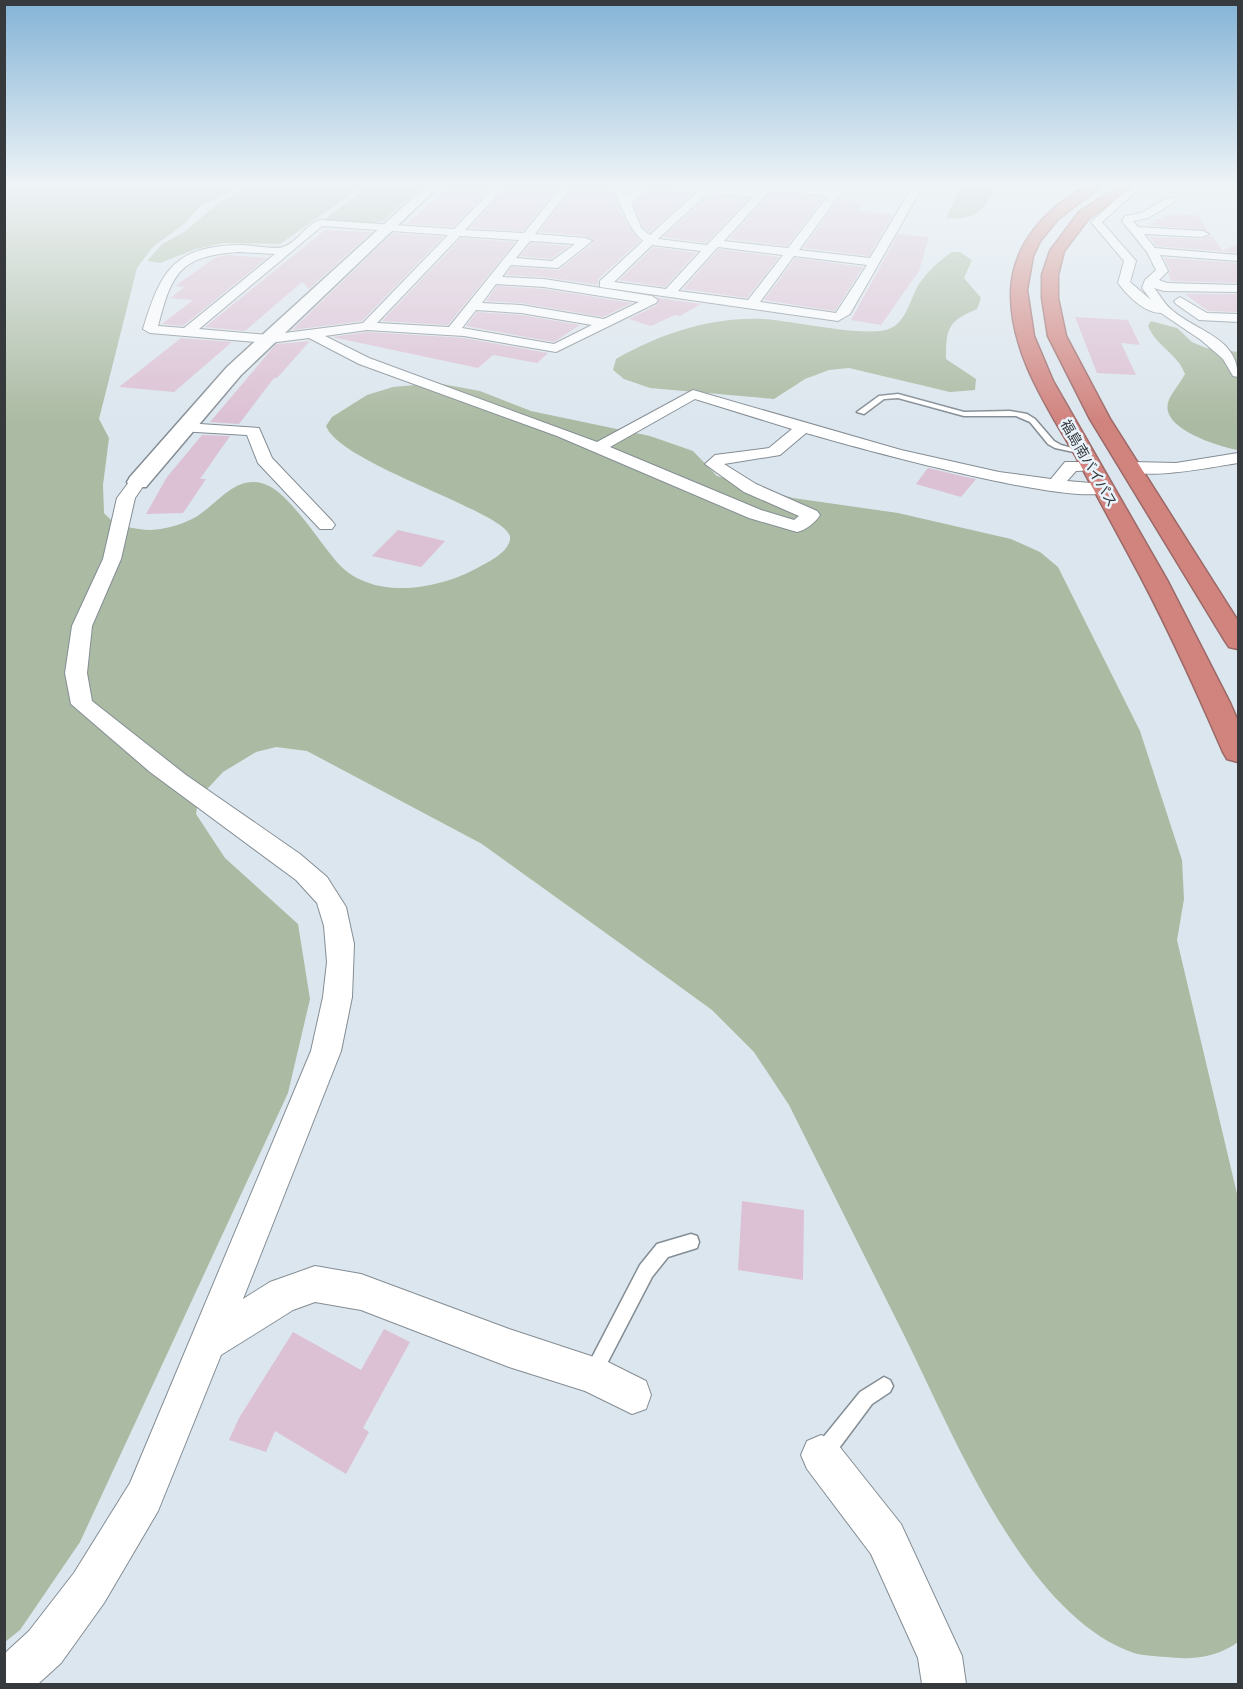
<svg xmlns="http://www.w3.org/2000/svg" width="1243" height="1689" viewBox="0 0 1243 1689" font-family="Signika,'Noto Sans JP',sans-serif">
  <rect width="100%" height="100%" fill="#dce6ee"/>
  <g fill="#abbaa2">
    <path d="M 5,186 L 242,186 L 200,206 L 184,224 L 153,247 L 137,268 L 99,419 L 109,438 L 103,485 L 104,513 C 117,527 121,526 139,529 C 156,532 176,527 192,519 C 218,506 236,470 269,486 C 291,497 319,541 336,561 C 370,602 439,590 479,567 C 489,562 511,551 510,537 C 508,512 341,465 326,426 L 332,417 L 367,395 L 393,387 L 437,383 L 480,391 L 531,411 L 650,436 L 693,451 L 717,476 L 793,498 L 898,513 L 1011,539 L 1040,552 L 1058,567 L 1140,731 L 1182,860 L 1184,899 L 1177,940 L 1238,1198 L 1238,1642 C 1216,1658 1192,1660 1166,1657 C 1156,1656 1144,1656 1134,1653 C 1024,1615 952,1431 903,1333 C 865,1257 827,1181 789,1105 L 754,1052 L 712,1010 L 628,949 L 482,844 L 307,751 L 276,747 L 256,752 L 223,772 L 209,787 L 198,800 L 196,814 L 225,858 L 298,924 L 310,999 L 288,1093 L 80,1542 L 20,1630 L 5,1642 Z"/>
    <path d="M 251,186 L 363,186 L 280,244 L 223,243 L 196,249 L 160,263 L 147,261 L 162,244 L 184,232 L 220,202 Z"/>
    <path d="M 368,186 L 422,186 L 383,221 L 371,224 L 324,220 Z"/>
    <path d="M 961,186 L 997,186 C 984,210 976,221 946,218 Z"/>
    <path d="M 952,252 L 960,252 L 972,260 L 964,278 L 981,298 L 977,309 C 948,321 946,328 946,359 L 976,379 L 975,390 L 950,392 L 849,368 L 829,370 L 805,379 L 774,399 L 650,388 L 624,379 L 613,370 L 616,359 C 660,334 710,317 761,319 C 792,320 863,338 889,329 C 907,322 910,298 919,284 C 926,273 941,259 952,252 Z"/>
    <path d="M 1151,321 L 1177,328 L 1192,342 L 1206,348 L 1238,352 L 1238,450 C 1220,447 1161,429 1168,403 C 1170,394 1180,384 1185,374 C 1178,354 1156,346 1148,326 Z"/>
  </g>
  <g fill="#dcc0d3">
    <path d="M 449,186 L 493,186 L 453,227 L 407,224 Z"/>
    <path d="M 508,186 L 559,186 L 523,231 L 470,228 Z"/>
    <path d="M 574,186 L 608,186 L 627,223 L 640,241 L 598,279 L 598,285 L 544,277 L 506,275 L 512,267 L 559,270 L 593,243 L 593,239 L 586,236 L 539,232 Z"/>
    <path d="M 654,186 L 666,186 L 673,191 L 692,194 L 650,232 L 644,228 L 634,204 Z"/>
    <path d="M 772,192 L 824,198 L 787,246 L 729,239 Z"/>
    <path d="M 709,195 L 748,199 L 706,243 L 663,237 Z"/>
    <path d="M 839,199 L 864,202 L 858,211 L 893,215 L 869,256 L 803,248 Z"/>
    <path d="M 1170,214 L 1197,215 L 1209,231 L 1149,225 L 1148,223 L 1157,223 L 1154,219 L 1165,219 L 1162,215 L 1171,216 Z"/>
    <path d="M 325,230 L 372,232 L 309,289 L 302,282 L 245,331 L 205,327 Z"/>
    <path d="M 393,233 L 443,237 L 362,321 L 292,330 Z"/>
    <path d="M 898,234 L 929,237 L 919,271 L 881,325 L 851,320 Z"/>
    <path d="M 1211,235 L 1223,251 L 1239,243 L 1239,253 L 1156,246 L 1150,237 L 1203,239 Z"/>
    <path d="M 461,238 L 515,242 L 448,325 L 382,321 Z"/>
    <path d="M 531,243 L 569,246 L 551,259 L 520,256 Z"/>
    <path d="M 653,247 L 696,253 L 665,287 L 619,280 Z"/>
    <path d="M 719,249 L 779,257 L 747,298 L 683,289 Z"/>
    <path d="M 229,255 L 267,258 L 183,326 L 162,324 L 193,300 L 170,298 L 185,287 L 175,286 L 216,257 Z"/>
    <path d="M 795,258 L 863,267 L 835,311 L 764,300 Z"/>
    <path d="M 1164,258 L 1239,263 L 1239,283 L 1171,281 L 1168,274 L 1170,270 Z"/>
    <path d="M 497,286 L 544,289 L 632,303 L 603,317 L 521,303 L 486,301 Z"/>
    <path d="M 1185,294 L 1239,294 L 1239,312 L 1208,311 Z"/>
    <path d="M 658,298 L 701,304 L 680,316 L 675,315 L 651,326 L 629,319 L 657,305 Z"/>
    <path d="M 477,312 L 521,315 L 580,325 L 554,342 L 466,326 Z"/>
    <path d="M 1075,317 L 1128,320 L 1140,345 L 1121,343 L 1136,375 L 1097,373 Z"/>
    <path d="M 367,332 L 464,338 L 548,353 L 537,363 L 493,355 L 478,368 L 332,337 Z"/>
    <path d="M 181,338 L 232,342 L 174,392 L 119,387 Z"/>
    <path d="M 310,341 L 277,378 L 274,378 L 239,424 L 210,422 L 276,344 Z"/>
    <path d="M 202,435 L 230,436 L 200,479 L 206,479 L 183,513 L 146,514 L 167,477 Z"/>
    <path d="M 928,468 L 966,477 L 976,479 L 961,497 L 916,484 Z"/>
    <path d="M 398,530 L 445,541 L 421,567 L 372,556 Z"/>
    <path d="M 742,1201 L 804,1210 L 803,1280 L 738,1270 Z"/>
    <path d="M 384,1329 L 410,1342 L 363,1428 L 369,1432 L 346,1474 L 275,1431 L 266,1452 L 229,1440 L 239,1418 L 293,1332 L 361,1370 Z"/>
  </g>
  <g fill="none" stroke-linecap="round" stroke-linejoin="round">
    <g stroke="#848d94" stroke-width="3">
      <g id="lane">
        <path d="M 898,394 L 964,412 L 1010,411 L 1027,414 L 1035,419 L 1054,441 L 1061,445 L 1087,452 L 1083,454 L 1055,448 L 1048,444 L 1030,422 L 1016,416 L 964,416 L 898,398 L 884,399 L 864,414 L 857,412 L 879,396 Z"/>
        <path d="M 691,1234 L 697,1236 L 699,1242 L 697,1248 L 668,1257 L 652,1277 L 599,1379 L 593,1382 L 587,1379 L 584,1373 L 587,1367 L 640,1265 L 657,1244 Z"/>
        <path d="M 884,1377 L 890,1380 L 893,1386 L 890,1392 L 872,1404 L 831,1459 L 824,1461 L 817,1459 L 815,1452 L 817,1445 L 860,1392 Z"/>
      </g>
    </g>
    <g stroke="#848d94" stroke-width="2">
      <g id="street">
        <path d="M 496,186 L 506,186 L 465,230 L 524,233 L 562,186 L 572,186 L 535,234 L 586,238 L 592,241 L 558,268 L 511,265 L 502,277 L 544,279 L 652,296 L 658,300 L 656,303 L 556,352 L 464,336 L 367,330 L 325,336 L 369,358 L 597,442 L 693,390 L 901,450 L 999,472 L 1051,479 L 1065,462 L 1097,462 L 1099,466 L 1097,470 L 1076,471 L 1067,481 L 1103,484 L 1112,489 C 1093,514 844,444 806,433 L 780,455 L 724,464 L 756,484 L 817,511 L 820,515 C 815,523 806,530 797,532 L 749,518 L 557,436 L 359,364 L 309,338 L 269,343 L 150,333 L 143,329 C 161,270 174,246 241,245 C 251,245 275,250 283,247 C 297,243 306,224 320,220 L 454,229 ZM 322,226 L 448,235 L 363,323 L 269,335 L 199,329 ZM 460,236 L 519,240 L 449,327 L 377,323 ZM 530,241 L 575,244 L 552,261 L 516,258 ZM 239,252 L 275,254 L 184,328 L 158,326 C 172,272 180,256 239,252 ZM 496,284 L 544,287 L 639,302 L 604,319 L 521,305 L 482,303 ZM 476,310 L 521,313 L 592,325 L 554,344 L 462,328 ZM 695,399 L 792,429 L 769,448 L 715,455 L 705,464 L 744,492 L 799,516 L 794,520 L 761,510 L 610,447 Z"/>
        <path d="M 610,186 L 620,186 L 627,196 L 641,186 L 652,186 L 631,203 L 642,229 L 650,235 L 697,192 L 673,189 L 668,186 L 706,186 L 758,192 L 764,186 L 832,191 L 836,186 L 846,186 L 799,250 L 870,258 L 913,186 L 923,186 L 850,314 L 838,321 L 600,287 L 600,281 L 643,241 C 627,227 622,204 610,186 ZM 771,190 L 828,196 L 788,248 L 724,241 ZM 708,193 L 753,197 L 707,245 L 658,239 ZM 652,245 L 701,251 L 666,289 L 614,282 ZM 718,247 L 783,255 L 748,300 L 678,291 ZM 794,256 L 867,265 L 836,313 L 760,302 Z"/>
        <path d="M 1131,186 L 1142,186 L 1102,222 L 1136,261 L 1130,282 L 1151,300 L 1142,288 L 1145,280 L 1156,270 L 1147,252 L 1122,221 L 1125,216 L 1141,213 L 1167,198 L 1175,198 L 1175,202 L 1148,218 L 1133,221 L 1138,227 L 1203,231 L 1209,234 L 1203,237 L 1144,234 L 1155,248 L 1238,255 L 1238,261 L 1160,255 L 1168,271 L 1159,280 L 1167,283 L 1237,285 L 1238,292 L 1164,291 L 1154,288 C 1160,295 1165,305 1172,310 C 1197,332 1238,337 1238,377 L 1233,376 L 1223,359 L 1201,340 L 1161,313 C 1144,313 1127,295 1118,283 L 1124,261 L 1091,222 Z"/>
        <path d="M 1180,297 L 1207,313 L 1238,314 L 1238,322 L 1199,320 L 1176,304 L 1174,301 Z"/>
        <path d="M 185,423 L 259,428 L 272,458 L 332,521 L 335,525 L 332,529 L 320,529 L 258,463 L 247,435 L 179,431 L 177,428 L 179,425 Z"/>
        <path d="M 1238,453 L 1238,463 C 1218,466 1136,483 1124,467 L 1132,462 L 1176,463 Z"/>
        <path d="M 138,477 L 146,482 L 135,498 L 121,559 L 92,626 L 87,673 L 92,701 L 186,775 L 300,854 L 327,877 L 346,907 L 354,944 L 352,997 L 341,1051 L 243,1299 L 270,1282 L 315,1266 L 361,1274 L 509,1329 L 606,1361 L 646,1381 L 651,1395 L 646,1409 L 632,1414 L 585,1391 L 509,1367 L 361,1310 L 315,1302 L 293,1310 L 221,1355 L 158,1511 L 104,1603 L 61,1663 L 38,1684 L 4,1684 L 4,1654 L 29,1631 L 74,1573 L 130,1483 L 311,1051 L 323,997 L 327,962 L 324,926 L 317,903 L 296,880 L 150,772 L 71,704 L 65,673 L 72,626 L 103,559 L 117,498 L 132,478 Z"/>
        <path d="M 821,1435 L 835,1441 L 901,1524 L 962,1656 L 966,1684 L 922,1684 L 918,1658 L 871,1554 L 807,1469 L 801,1455 L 807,1441 Z"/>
      </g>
    </g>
    <g stroke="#848d94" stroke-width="3">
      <path id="secondary" d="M 426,186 L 439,186 L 241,375 L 146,487 L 130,487 L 127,482 L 130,477 L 227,367 Z"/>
    </g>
    <g stroke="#9b6967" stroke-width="3">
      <g id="highway">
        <path d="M 1086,186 L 1101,186 L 1058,219 L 1040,241 L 1033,256 L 1027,290 L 1034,336 L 1053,381 L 1167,580 L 1230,703 L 1238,721 L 1238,762 L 1227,759 L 1223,752 C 1194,685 1164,619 1129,555 C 1111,522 1093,488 1075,455 C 1046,405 1010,352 1011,292 C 1012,244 1047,208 1086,186 Z"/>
        <path d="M 1120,186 L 1135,186 L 1089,218 L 1064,251 L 1058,275 L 1058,298 L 1066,336 L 1110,419 L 1238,621 L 1238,649 L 1229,647 L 1225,641 L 1090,419 L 1048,336 L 1042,298 L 1042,275 L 1050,251 L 1079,212 Z"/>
      </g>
    </g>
    <use href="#lane" fill="#fff" fill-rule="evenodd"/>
    <use href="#street" fill="#fff" fill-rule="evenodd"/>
    <use href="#secondary" fill="#fff" fill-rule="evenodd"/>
    <use href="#highway" fill="#d1837e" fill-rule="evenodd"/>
  </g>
  <linearGradient id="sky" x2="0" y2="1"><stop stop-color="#84b3d6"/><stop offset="0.44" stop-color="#eff4f7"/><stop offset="1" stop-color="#eff4f7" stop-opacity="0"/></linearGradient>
  <rect width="1243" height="422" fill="url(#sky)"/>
  <g text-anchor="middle" stroke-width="5" stroke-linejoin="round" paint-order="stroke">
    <g font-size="14" fill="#373a3d" stroke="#e9f3fb">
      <text transform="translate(1089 463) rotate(60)" y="5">福島南バイパス</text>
    </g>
  </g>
  <rect width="1243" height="1689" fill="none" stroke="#373a3d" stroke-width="12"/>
</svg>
